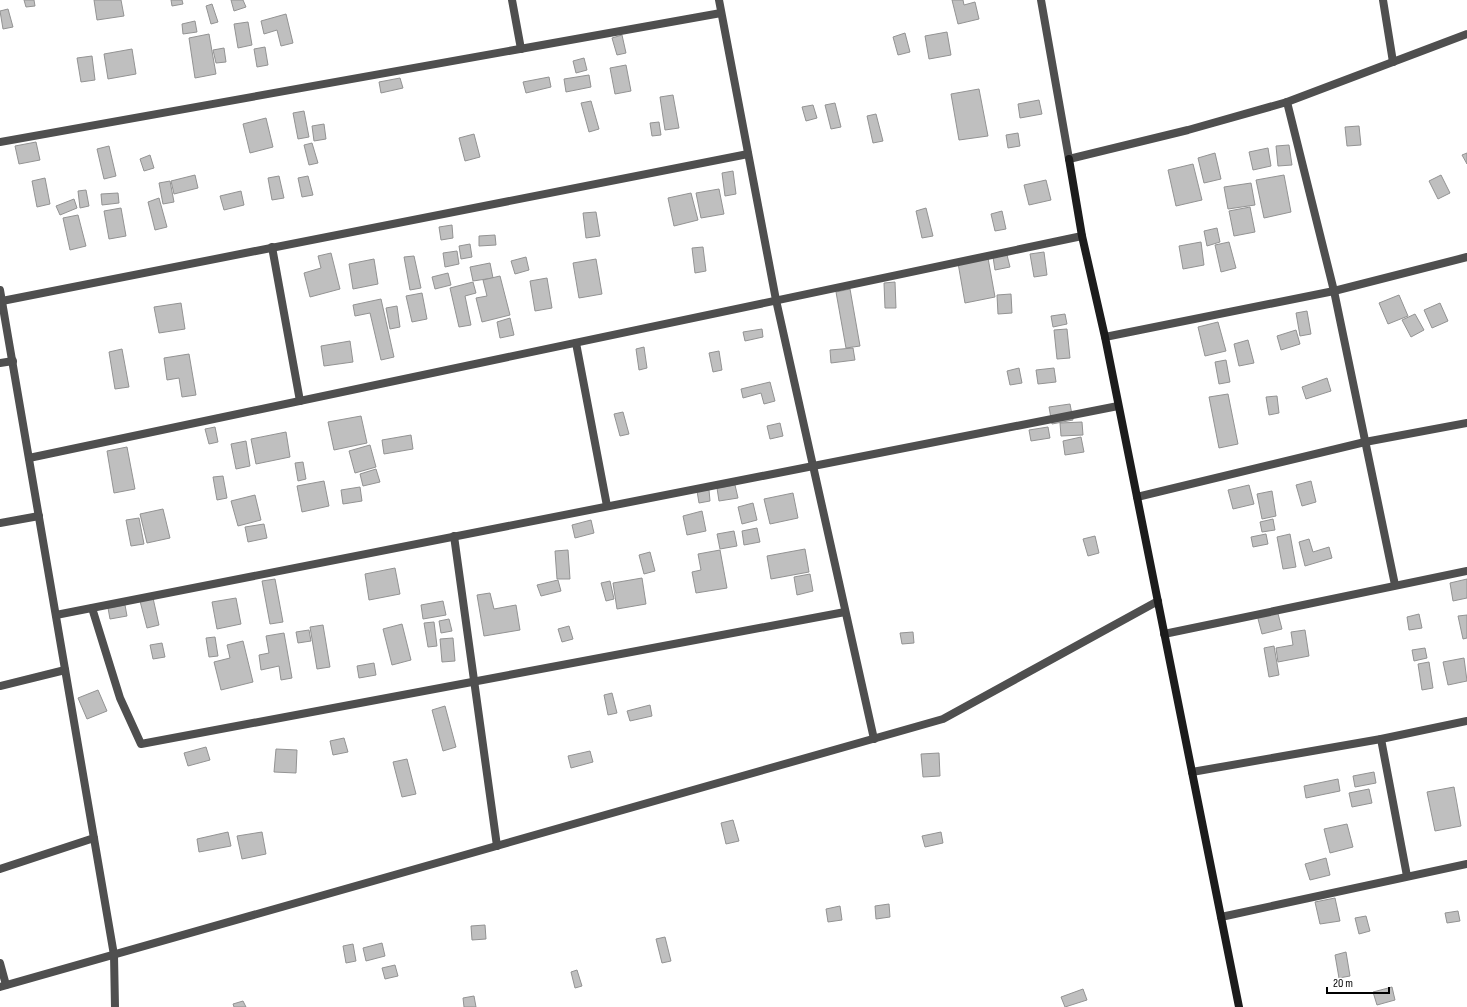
<svg xmlns="http://www.w3.org/2000/svg" width="1467" height="1007" viewBox="0 0 1467 1007" font-family="'Sofia Sans Condensed',sans-serif">
  <rect width="100%" height="100%" fill="#fff"/>
  <g fill="#bfbfbf" stroke="#939393">
    <path d="M 24,0 L 34,0 L 35,6 L 26,7 Z"/>
    <path d="M 94,0 L 121,0 L 124,16 L 97,20 Z"/>
    <path d="M 171,0 L 182,0 L 183,4 L 172,6 Z"/>
    <path d="M 231,0 L 243,0 L 246,7 L 234,11 Z"/>
    <path d="M 952,0 L 963,0 L 964,5 L 975,2 L 979,19 L 958,24 Z"/>
    <path d="M 212,4 L 218,22 L 211,24 L 206,6 Z"/>
    <path d="M 8,9 L 13,27 L 3,29 L 0,11 Z"/>
    <path d="M 286,14 L 293,43 L 281,46 L 277,30 L 264,34 L 261,21 Z"/>
    <path d="M 195,21 L 197,32 L 183,34 L 182,24 Z"/>
    <path d="M 248,22 L 252,45 L 238,48 L 234,24 Z"/>
    <path d="M 947,32 L 951,55 L 929,59 L 925,36 Z"/>
    <path d="M 905,33 L 910,52 L 898,55 L 893,37 Z"/>
    <path d="M 209,34 L 216,74 L 195,78 L 189,38 Z"/>
    <path d="M 622,35 L 626,53 L 617,55 L 612,38 Z"/>
    <path d="M 265,47 L 268,65 L 257,67 L 254,49 Z"/>
    <path d="M 224,48 L 226,62 L 216,63 L 213,50 Z"/>
    <path d="M 132,49 L 136,74 L 108,79 L 104,54 Z"/>
    <path d="M 92,56 L 95,80 L 81,82 L 77,58 Z"/>
    <path d="M 584,58 L 587,70 L 576,73 L 573,61 Z"/>
    <path d="M 626,65 L 631,91 L 615,94 L 610,68 Z"/>
    <path d="M 589,75 L 591,87 L 566,92 L 564,79 Z"/>
    <path d="M 549,77 L 551,87 L 526,93 L 523,82 Z"/>
    <path d="M 400,78 L 403,88 L 381,93 L 379,82 Z"/>
    <path d="M 979,89 L 988,136 L 959,140 L 951,94 Z"/>
    <path d="M 673,95 L 679,128 L 665,130 L 660,97 Z"/>
    <path d="M 1039,100 L 1042,114 L 1020,118 L 1018,104 Z"/>
    <path d="M 591,101 L 599,129 L 589,132 L 581,103 Z"/>
    <path d="M 835,103 L 841,127 L 831,129 L 825,105 Z"/>
    <path d="M 813,105 L 817,118 L 806,121 L 802,107 Z"/>
    <path d="M 304,111 L 309,137 L 298,139 L 293,113 Z"/>
    <path d="M 876,114 L 883,141 L 873,143 L 867,116 Z"/>
    <path d="M 266,118 L 273,147 L 250,153 L 243,124 Z"/>
    <path d="M 659,122 L 661,135 L 652,136 L 650,123 Z"/>
    <path d="M 324,124 L 326,139 L 314,141 L 312,126 Z"/>
    <path d="M 1359,126 L 1361,145 L 1347,146 L 1345,127 Z"/>
    <path d="M 1018,133 L 1020,146 L 1008,148 L 1006,135 Z"/>
    <path d="M 474,134 L 480,157 L 465,161 L 459,138 Z"/>
    <path d="M 36,142 L 40,160 L 19,164 L 15,146 Z"/>
    <path d="M 312,143 L 318,163 L 309,165 L 304,145 Z"/>
    <path d="M 1289,145 L 1292,165 L 1278,166 L 1276,146 Z"/>
    <path d="M 109,146 L 116,176 L 104,179 L 97,149 Z"/>
    <path d="M 1268,148 L 1271,166 L 1253,170 L 1249,152 Z"/>
    <path d="M 1215,153 L 1221,179 L 1204,183 L 1198,158 Z"/>
    <path d="M 1467,153 L 1467,164 L 1462,155 Z"/>
    <path d="M 150,155 L 154,168 L 144,171 L 140,159 Z"/>
    <path d="M 1193,164 L 1202,200 L 1176,206 L 1168,170 Z"/>
    <path d="M 733,171 L 736,194 L 725,196 L 722,173 Z"/>
    <path d="M 195,175 L 198,188 L 174,194 L 171,181 Z"/>
    <path d="M 1284,175 L 1291,212 L 1264,218 L 1256,180 Z"/>
    <path d="M 1441,175 L 1450,193 L 1438,199 L 1429,181 Z"/>
    <path d="M 279,176 L 284,198 L 272,200 L 268,178 Z"/>
    <path d="M 308,176 L 313,195 L 302,197 L 298,178 Z"/>
    <path d="M 45,178 L 50,204 L 37,207 L 32,181 Z"/>
    <path d="M 1046,180 L 1051,200 L 1029,205 L 1024,185 Z"/>
    <path d="M 170,181 L 174,202 L 163,204 L 159,183 Z"/>
    <path d="M 1251,183 L 1255,205 L 1228,209 L 1224,187 Z"/>
    <path d="M 719,189 L 724,214 L 701,218 L 696,193 Z"/>
    <path d="M 86,190 L 89,206 L 80,208 L 78,191 Z"/>
    <path d="M 241,191 L 244,205 L 224,210 L 220,196 Z"/>
    <path d="M 118,193 L 119,203 L 102,205 L 101,194 Z"/>
    <path d="M 691,193 L 698,220 L 674,226 L 668,198 Z"/>
    <path d="M 159,198 L 167,227 L 155,230 L 148,202 Z"/>
    <path d="M 74,199 L 77,208 L 60,215 L 56,206 Z"/>
    <path d="M 1250,207 L 1255,232 L 1234,236 L 1229,211 Z"/>
    <path d="M 121,208 L 126,236 L 109,239 L 104,211 Z"/>
    <path d="M 926,208 L 933,236 L 922,238 L 916,211 Z"/>
    <path d="M 1002,211 L 1006,229 L 995,231 L 991,214 Z"/>
    <path d="M 596,212 L 600,236 L 586,238 L 583,213 Z"/>
    <path d="M 78,215 L 86,246 L 70,250 L 63,218 Z"/>
    <path d="M 452,225 L 453,238 L 441,240 L 439,227 Z"/>
    <path d="M 1217,228 L 1220,242 L 1207,246 L 1204,231 Z"/>
    <path d="M 495,235 L 496,245 L 479,246 L 479,236 Z"/>
    <path d="M 1201,242 L 1204,265 L 1183,269 L 1179,246 Z"/>
    <path d="M 1229,242 L 1236,268 L 1221,272 L 1215,245 Z"/>
    <path d="M 470,244 L 472,257 L 461,259 L 459,246 Z"/>
    <path d="M 703,247 L 706,271 L 695,273 L 692,248 Z"/>
    <path d="M 457,251 L 459,264 L 445,267 L 443,253 Z"/>
    <path d="M 1044,252 L 1047,275 L 1034,277 L 1030,254 Z"/>
    <path d="M 331,253 L 340,289 L 310,297 L 304,273 L 321,268 L 318,256 Z"/>
    <path d="M 1007,255 L 1010,267 L 995,270 L 993,257 Z"/>
    <path d="M 414,256 L 421,288 L 410,290 L 404,257 Z"/>
    <path d="M 526,257 L 529,270 L 515,274 L 511,261 Z"/>
    <path d="M 988,258 L 995,297 L 965,303 L 958,263 Z"/>
    <path d="M 374,259 L 378,284 L 353,289 L 349,264 Z"/>
    <path d="M 596,259 L 602,294 L 579,298 L 573,263 Z"/>
    <path d="M 490,263 L 493,278 L 473,281 L 470,267 Z"/>
    <path d="M 448,273 L 451,285 L 435,289 L 432,277 Z"/>
    <path d="M 500,276 L 510,315 L 482,322 L 476,298 L 487,296 L 483,280 Z"/>
    <path d="M 547,278 L 552,308 L 535,311 L 530,281 Z"/>
    <path d="M 473,282 L 476,293 L 465,296 L 471,325 L 459,327 L 450,288 Z"/>
    <path d="M 895,282 L 896,308 L 885,308 L 884,283 Z"/>
    <path d="M 850,289 L 860,346 L 846,348 L 836,292 Z"/>
    <path d="M 422,293 L 427,319 L 412,322 L 406,296 Z"/>
    <path d="M 1011,294 L 1012,313 L 998,314 L 997,295 Z"/>
    <path d="M 1399,295 L 1408,316 L 1388,324 L 1379,303 Z"/>
    <path d="M 381,299 L 394,357 L 381,360 L 370,313 L 355,316 L 353,305 Z"/>
    <path d="M 181,303 L 185,329 L 159,333 L 154,307 Z"/>
    <path d="M 1440,303 L 1448,321 L 1432,328 L 1424,310 Z"/>
    <path d="M 397,306 L 400,327 L 390,329 L 386,308 Z"/>
    <path d="M 1307,311 L 1311,334 L 1300,336 L 1296,313 Z"/>
    <path d="M 1065,314 L 1067,324 L 1053,327 L 1051,316 Z"/>
    <path d="M 1415,314 L 1424,330 L 1411,337 L 1402,320 Z"/>
    <path d="M 510,318 L 514,335 L 500,338 L 497,322 Z"/>
    <path d="M 1218,322 L 1226,351 L 1205,356 L 1198,327 Z"/>
    <path d="M 762,329 L 763,337 L 745,341 L 743,332 Z"/>
    <path d="M 1067,329 L 1070,358 L 1057,359 L 1054,330 Z"/>
    <path d="M 1296,330 L 1300,344 L 1281,350 L 1277,336 Z"/>
    <path d="M 1248,340 L 1254,363 L 1239,366 L 1234,344 Z"/>
    <path d="M 350,341 L 353,362 L 324,366 L 321,346 Z"/>
    <path d="M 644,347 L 647,368 L 639,370 L 636,349 Z"/>
    <path d="M 853,348 L 855,360 L 831,363 L 830,350 Z"/>
    <path d="M 122,349 L 129,387 L 115,389 L 109,352 Z"/>
    <path d="M 719,351 L 722,370 L 713,372 L 709,353 Z"/>
    <path d="M 189,354 L 196,395 L 182,397 L 179,378 L 167,380 L 164,358 Z"/>
    <path d="M 1226,360 L 1230,382 L 1219,384 L 1215,362 Z"/>
    <path d="M 1019,368 L 1022,383 L 1010,385 L 1007,371 Z"/>
    <path d="M 1054,368 L 1056,382 L 1038,384 L 1036,370 Z"/>
    <path d="M 1327,378 L 1331,391 L 1306,399 L 1302,387 Z"/>
    <path d="M 770,382 L 775,401 L 764,404 L 761,393 L 743,398 L 741,389 Z"/>
    <path d="M 1228,394 L 1238,444 L 1219,448 L 1209,397 Z"/>
    <path d="M 1277,396 L 1279,413 L 1269,415 L 1266,397 Z"/>
    <path d="M 1070,404 L 1073,420 L 1052,424 L 1049,407 Z"/>
    <path d="M 623,412 L 629,434 L 620,436 L 614,414 Z"/>
    <path d="M 361,416 L 367,443 L 334,450 L 328,422 Z"/>
    <path d="M 1082,422 L 1083,435 L 1061,436 L 1060,423 Z"/>
    <path d="M 780,423 L 783,436 L 770,439 L 767,426 Z"/>
    <path d="M 215,427 L 218,442 L 209,444 L 205,429 Z"/>
    <path d="M 1048,427 L 1050,438 L 1031,441 L 1029,430 Z"/>
    <path d="M 286,432 L 290,457 L 256,464 L 251,439 Z"/>
    <path d="M 411,435 L 413,449 L 384,454 L 382,440 Z"/>
    <path d="M 1081,437 L 1084,452 L 1065,455 L 1063,441 Z"/>
    <path d="M 246,441 L 250,466 L 236,469 L 231,444 Z"/>
    <path d="M 370,445 L 376,467 L 355,473 L 349,451 Z"/>
    <path d="M 127,447 L 135,489 L 114,493 L 107,451 Z"/>
    <path d="M 303,462 L 306,479 L 298,481 L 295,463 Z"/>
    <path d="M 376,469 L 380,482 L 363,486 L 360,474 Z"/>
    <path d="M 223,476 L 227,498 L 217,500 L 213,477 Z"/>
    <path d="M 324,481 L 329,506 L 302,512 L 297,486 Z"/>
    <path d="M 1311,481 L 1316,502 L 1302,506 L 1296,485 Z"/>
    <path d="M 735,485 L 738,498 L 719,501 L 717,488 Z"/>
    <path d="M 1249,485 L 1254,504 L 1233,509 L 1228,490 Z"/>
    <path d="M 360,487 L 362,501 L 343,504 L 341,490 Z"/>
    <path d="M 709,490 L 710,501 L 699,503 L 697,491 Z"/>
    <path d="M 1272,491 L 1276,516 L 1262,519 L 1257,494 Z"/>
    <path d="M 793,493 L 798,518 L 770,524 L 764,499 Z"/>
    <path d="M 255,495 L 261,520 L 238,526 L 231,501 Z"/>
    <path d="M 753,503 L 757,520 L 742,524 L 738,507 Z"/>
    <path d="M 163,509 L 170,538 L 147,543 L 140,514 Z"/>
    <path d="M 702,511 L 706,531 L 687,535 L 683,516 Z"/>
    <path d="M 139,518 L 144,544 L 131,546 L 126,520 Z"/>
    <path d="M 1273,519 L 1275,530 L 1262,532 L 1260,522 Z"/>
    <path d="M 591,520 L 594,533 L 575,538 L 572,525 Z"/>
    <path d="M 264,524 L 267,538 L 248,542 L 245,527 Z"/>
    <path d="M 757,528 L 760,542 L 744,545 L 742,531 Z"/>
    <path d="M 734,531 L 737,546 L 720,549 L 717,534 Z"/>
    <path d="M 1266,534 L 1268,544 L 1253,547 L 1251,537 Z"/>
    <path d="M 1290,534 L 1296,567 L 1283,569 L 1277,537 Z"/>
    <path d="M 1095,536 L 1099,553 L 1088,556 L 1083,539 Z"/>
    <path d="M 1309,539 L 1313,552 L 1329,547 L 1332,558 L 1305,566 L 1299,542 Z"/>
    <path d="M 805,549 L 809,572 L 771,579 L 767,556 Z"/>
    <path d="M 568,550 L 570,579 L 557,579 L 555,551 Z"/>
    <path d="M 720,550 L 727,588 L 696,593 L 692,572 L 701,570 L 698,554 Z"/>
    <path d="M 650,552 L 655,571 L 644,574 L 639,555 Z"/>
    <path d="M 395,568 L 400,594 L 369,600 L 365,574 Z"/>
    <path d="M 810,574 L 813,591 L 797,595 L 794,577 Z"/>
    <path d="M 642,578 L 646,604 L 617,609 L 613,583 Z"/>
    <path d="M 275,579 L 283,622 L 270,624 L 262,581 Z"/>
    <path d="M 1467,579 L 1467,598 L 1453,601 L 1450,583 Z"/>
    <path d="M 558,580 L 561,591 L 541,596 L 537,585 Z"/>
    <path d="M 610,581 L 614,599 L 606,601 L 601,583 Z"/>
    <path d="M 490,593 L 494,609 L 516,605 L 520,630 L 484,636 L 477,595 Z"/>
    <path d="M 153,598 L 159,625 L 147,628 L 140,601 Z"/>
    <path d="M 236,598 L 241,624 L 217,629 L 212,602 Z"/>
    <path d="M 443,601 L 446,615 L 423,619 L 421,605 Z"/>
    <path d="M 125,605 L 127,616 L 110,619 L 108,608 Z"/>
    <path d="M 1277,610 L 1282,629 L 1262,634 L 1257,615 Z"/>
    <path d="M 1419,614 L 1422,628 L 1409,630 L 1407,617 Z"/>
    <path d="M 1467,615 L 1467,638 L 1463,639 L 1458,616 Z"/>
    <path d="M 449,619 L 452,631 L 441,633 L 439,621 Z"/>
    <path d="M 434,622 L 437,646 L 428,647 L 424,623 Z"/>
    <path d="M 402,624 L 411,660 L 392,665 L 383,629 Z"/>
    <path d="M 323,625 L 330,667 L 317,669 L 310,627 Z"/>
    <path d="M 569,626 L 573,639 L 562,642 L 558,629 Z"/>
    <path d="M 309,630 L 311,641 L 298,643 L 296,632 Z"/>
    <path d="M 1305,630 L 1309,656 L 1278,662 L 1276,648 L 1293,645 L 1291,632 Z"/>
    <path d="M 913,632 L 914,643 L 902,644 L 900,633 Z"/>
    <path d="M 284,633 L 292,678 L 281,680 L 279,666 L 261,670 L 259,655 L 269,653 L 266,636 Z"/>
    <path d="M 215,637 L 218,656 L 209,657 L 206,638 Z"/>
    <path d="M 453,638 L 455,661 L 442,662 L 440,639 Z"/>
    <path d="M 243,641 L 253,682 L 221,690 L 214,662 L 230,658 L 227,645 Z"/>
    <path d="M 162,643 L 165,657 L 153,659 L 150,645 Z"/>
    <path d="M 1274,646 L 1279,675 L 1269,677 L 1264,648 Z"/>
    <path d="M 1425,648 L 1427,658 L 1414,661 L 1412,650 Z"/>
    <path d="M 1464,658 L 1467,681 L 1448,685 L 1443,662 Z"/>
    <path d="M 1429,662 L 1433,688 L 1422,690 L 1418,664 Z"/>
    <path d="M 374,663 L 376,675 L 359,678 L 357,666 Z"/>
    <path d="M 98,690 L 107,711 L 87,719 L 78,698 Z"/>
    <path d="M 612,693 L 617,713 L 608,715 L 604,695 Z"/>
    <path d="M 650,705 L 652,716 L 630,721 L 627,711 Z"/>
    <path d="M 445,706 L 456,747 L 443,751 L 432,710 Z"/>
    <path d="M 344,738 L 348,752 L 333,755 L 330,741 Z"/>
    <path d="M 206,747 L 210,760 L 188,766 L 184,753 Z"/>
    <path d="M 276,749 L 297,750 L 296,773 L 274,772 Z"/>
    <path d="M 590,751 L 593,762 L 571,768 L 568,756 Z"/>
    <path d="M 939,753 L 940,776 L 923,777 L 921,754 Z"/>
    <path d="M 407,759 L 416,794 L 402,797 L 393,762 Z"/>
    <path d="M 1374,772 L 1376,783 L 1355,787 L 1353,776 Z"/>
    <path d="M 1338,779 L 1340,791 L 1306,798 L 1304,786 Z"/>
    <path d="M 1454,787 L 1461,826 L 1435,831 L 1427,792 Z"/>
    <path d="M 1369,789 L 1372,803 L 1352,807 L 1349,793 Z"/>
    <path d="M 733,820 L 739,841 L 726,844 L 721,823 Z"/>
    <path d="M 1347,824 L 1353,847 L 1330,853 L 1324,829 Z"/>
    <path d="M 228,832 L 231,846 L 199,852 L 197,839 Z"/>
    <path d="M 262,832 L 266,854 L 242,859 L 237,836 Z"/>
    <path d="M 941,832 L 943,843 L 925,847 L 922,836 Z"/>
    <path d="M 1326,858 L 1330,875 L 1310,880 L 1305,864 Z"/>
    <path d="M 1335,898 L 1340,921 L 1320,924 L 1315,902 Z"/>
    <path d="M 889,904 L 890,917 L 876,919 L 875,906 Z"/>
    <path d="M 840,906 L 842,920 L 828,922 L 826,909 Z"/>
    <path d="M 1458,911 L 1460,921 L 1447,923 L 1445,913 Z"/>
    <path d="M 1366,916 L 1370,931 L 1359,934 L 1355,918 Z"/>
    <path d="M 485,925 L 486,939 L 472,940 L 471,926 Z"/>
    <path d="M 665,937 L 671,961 L 662,963 L 656,939 Z"/>
    <path d="M 382,943 L 385,956 L 366,961 L 363,948 Z"/>
    <path d="M 353,944 L 356,961 L 346,963 L 343,946 Z"/>
    <path d="M 1346,952 L 1350,976 L 1339,978 L 1335,955 Z"/>
    <path d="M 395,965 L 398,976 L 385,979 L 382,968 Z"/>
    <path d="M 577,970 L 582,986 L 575,988 L 571,972 Z"/>
    <path d="M 1392,987 L 1395,1000 L 1377,1005 L 1373,992 Z"/>
    <path d="M 1083,989 L 1087,1000 L 1065,1007 L 1061,997 Z"/>
    <path d="M 474,996 L 476,1007 L 464,1007 L 463,998 Z"/>
    <path d="M 243,1001 L 246,1007 L 234,1007 L 233,1004 Z"/>
  </g>
  <g fill="none" stroke-linecap="round" stroke-linejoin="round">
    <g stroke="#4f4f4f" stroke-width="8">
      <path d="M 512,0 L 521,49"/>
      <path d="M 719,0 L 776,300 L 874,739"/>
      <path d="M 1041,0 L 1069,159 L 1188,130 L 1287,102 L 1467,34"/>
      <path d="M 1383,0 L 1393,62"/>
      <path d="M 1287,102 L 1334,291 L 1395,585"/>
      <path d="M 0,142 L 721,13"/>
      <path d="M 272,247 L 300,401"/>
      <path d="M 0,290 L 114,955 L 115,1007"/>
      <path d="M 2,301 L 748,154"/>
      <path d="M 1105,337 L 1334,291 L 1467,257"/>
      <path d="M 576,343 L 607,506"/>
      <path d="M 0,363 L 13,361"/>
      <path d="M 29,458 L 1082,236"/>
      <path d="M 1137,497 L 1365,442 L 1467,423"/>
      <path d="M 0,523 L 39,516"/>
      <path d="M 454,536 L 497,846"/>
      <path d="M 92,608 L 120,698 L 141,744 L 845,612"/>
      <path d="M 56,615 L 1118,406"/>
      <path d="M 1164,634 L 1467,571"/>
      <path d="M 0,686 L 65,670"/>
      <path d="M 1381,739 L 1407,876"/>
      <path d="M 1192,772 L 1381,739 L 1467,721"/>
      <path d="M 0,869 L 94,838"/>
      <path d="M 1221,917 L 1467,864"/>
      <path d="M 0,963 L 6,985"/>
      <path d="M 0,987 L 943,719 L 1158,601"/>
    </g>
    <path stroke="#1c1c1c" stroke-width="8" d="M 1069,159 L 1082,236 L 1105,337 L 1239,1007"/>
  </g>
  <path d="M1327 987v6h62v-6" fill="none" stroke="#000000" stroke-width="2"/>
  <text x="1333" y="987" font-size="12" fill="#000000" stroke="#ffffff" stroke-width="3" paint-order="stroke">20 m</text>
</svg>
